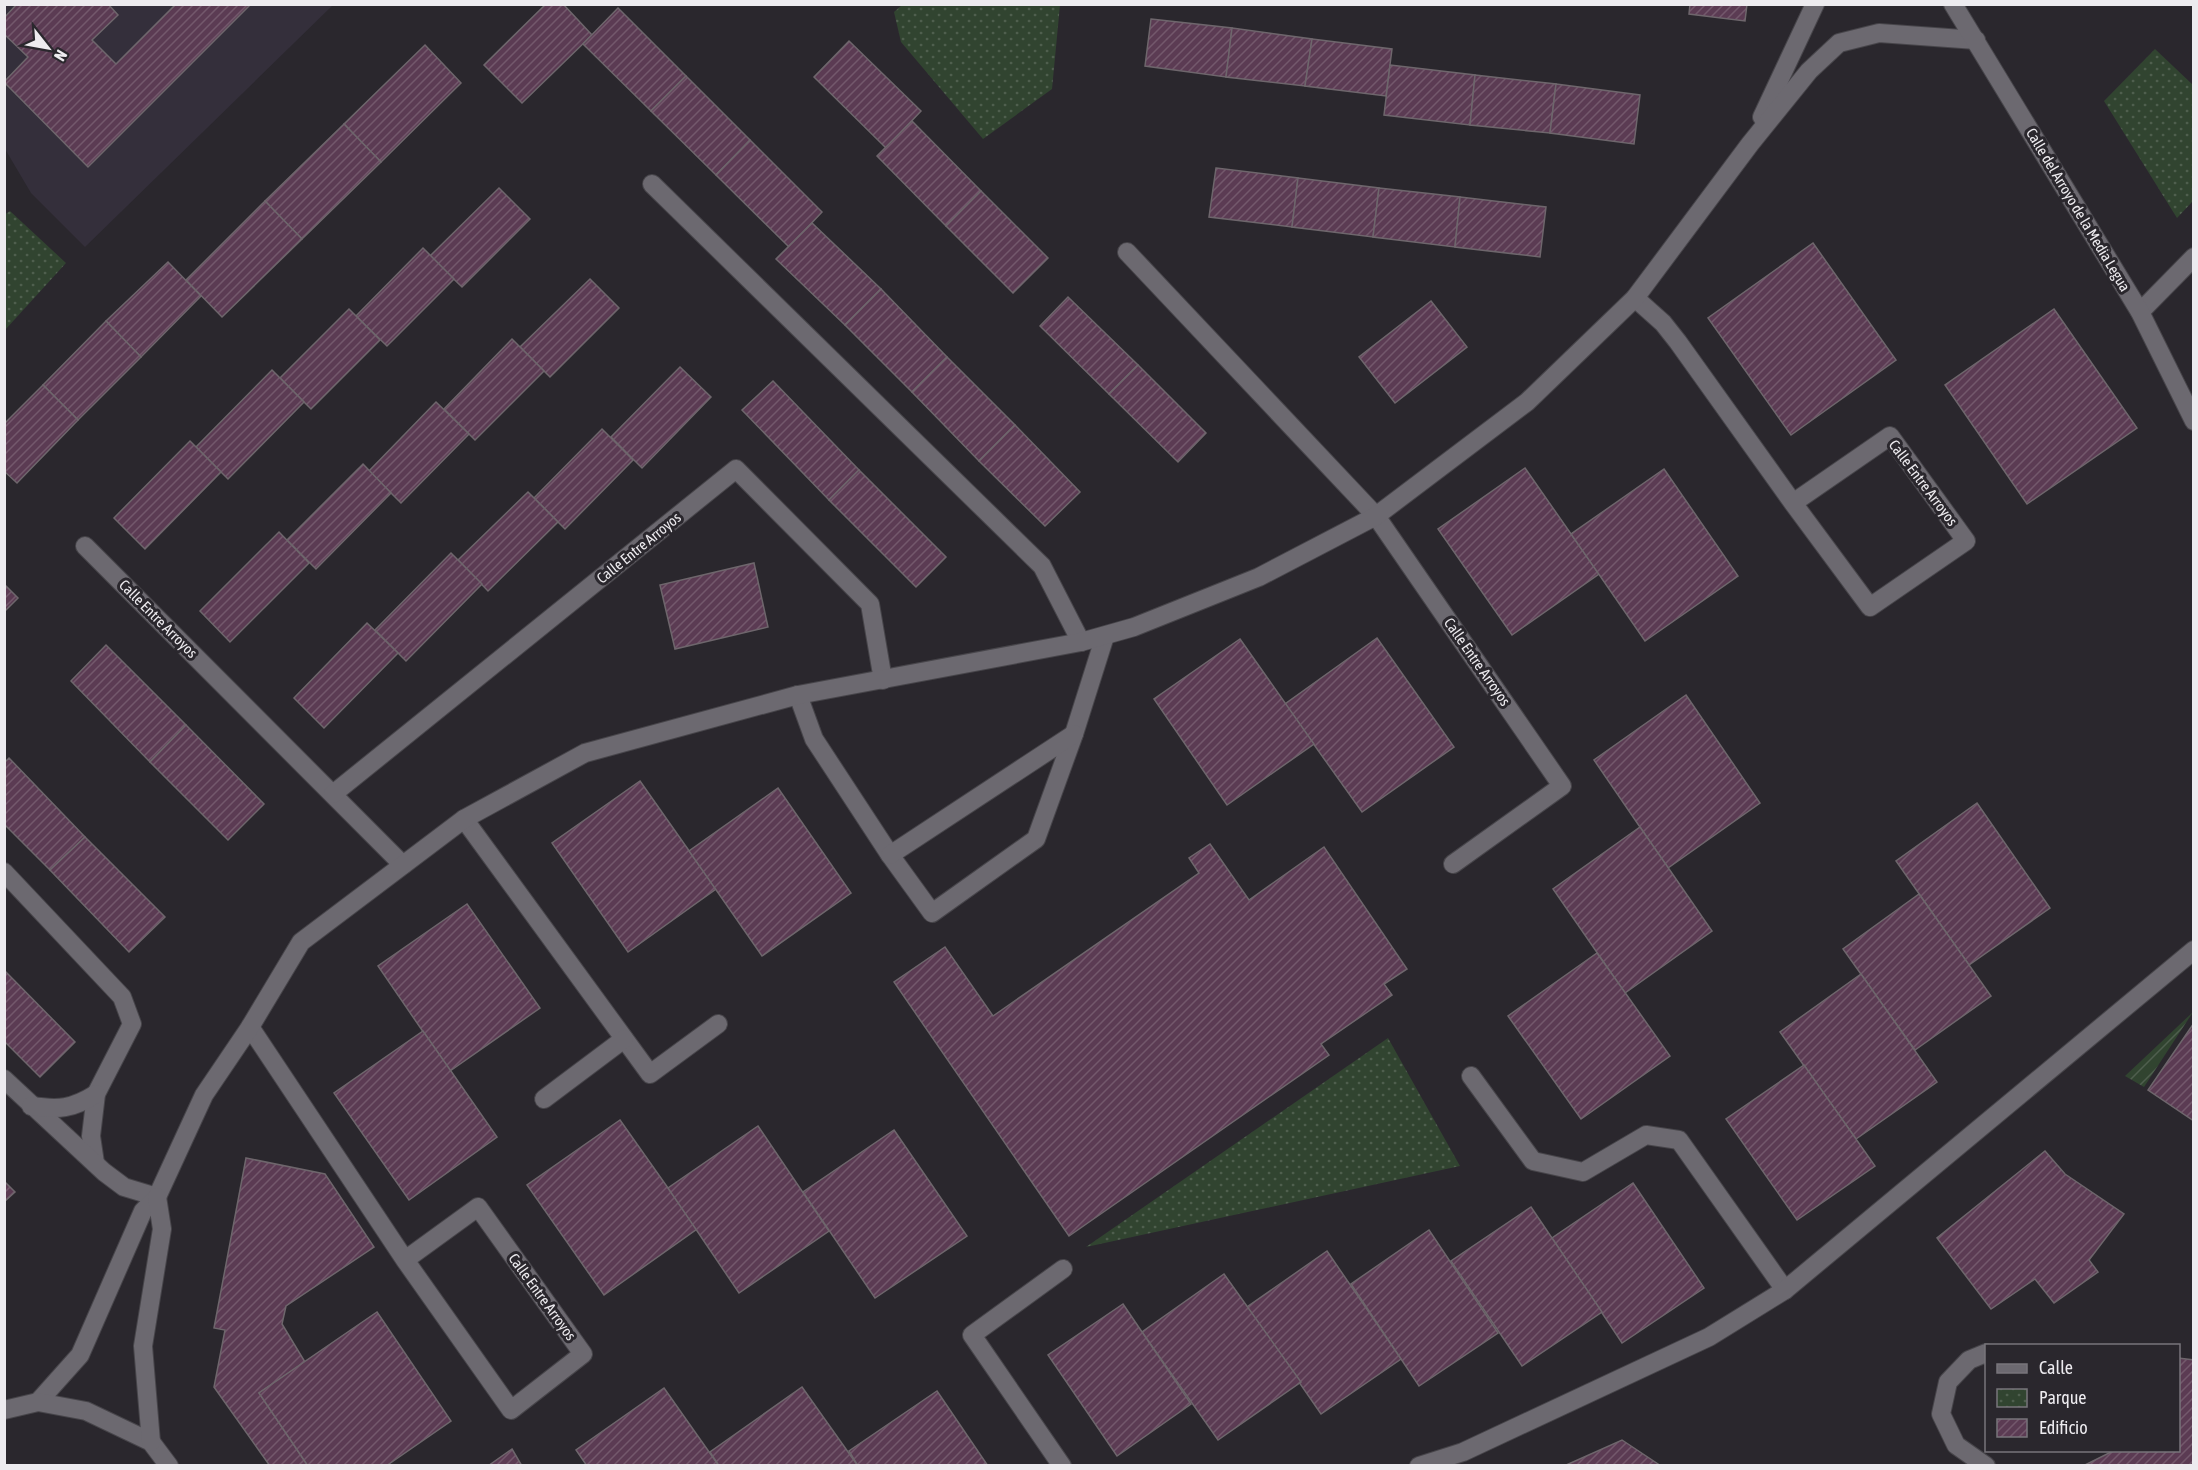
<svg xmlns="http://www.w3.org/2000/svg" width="2198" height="1470" viewBox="0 0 2198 1470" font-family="'Asap Condensed',sans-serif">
  <defs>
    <pattern id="park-dots" width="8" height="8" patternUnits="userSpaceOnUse" patternTransform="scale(1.5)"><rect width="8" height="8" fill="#314430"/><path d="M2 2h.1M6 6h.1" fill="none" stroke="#4f5f4e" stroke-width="1.8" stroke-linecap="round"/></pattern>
    <pattern id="garden-furrows" width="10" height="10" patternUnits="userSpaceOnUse" patternTransform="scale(1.5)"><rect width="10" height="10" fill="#314430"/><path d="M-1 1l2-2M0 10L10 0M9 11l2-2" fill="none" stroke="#4f5f4e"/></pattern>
    <pattern id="building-hatch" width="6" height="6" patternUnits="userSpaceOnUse" patternTransform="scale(1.5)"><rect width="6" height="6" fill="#5b3b53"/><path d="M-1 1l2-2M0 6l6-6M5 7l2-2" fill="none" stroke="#73586c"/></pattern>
  </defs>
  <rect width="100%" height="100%" fill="#2a272d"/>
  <path fill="#342f3b" d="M 5,5 L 333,5 L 85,247 L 31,193 L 5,149 Z"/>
  <g fill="url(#park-dots)">
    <path d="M 902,5 L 1060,5 L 1052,89 L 983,139 L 901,42 L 894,12 Z"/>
    <path d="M 2155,49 L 2193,85 L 2193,201 L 2177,218 L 2104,101 Z"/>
    <path d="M 10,211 L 66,263 L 5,330 L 4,215 Z"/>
    <path d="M 1388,1038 L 1460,1166 L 1086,1247 Z"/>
  </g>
  <path fill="url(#garden-furrows)" d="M 2193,1012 L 2144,1087 L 2125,1076 Z"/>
  <g fill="url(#building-hatch)" stroke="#6e666c" stroke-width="1.5">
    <path d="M 17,4 L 108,4 L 118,15 L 92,40 L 116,64 L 176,4 L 251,4 L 88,167 L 4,82 L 28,57 L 4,34 L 4,18 Z"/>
    <path d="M 546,4 L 563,4 L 592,35 L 522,103 L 484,65 Z"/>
    <path d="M 1690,4 L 1747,4 L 1745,21 L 1689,14 Z"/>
    <path d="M 618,8 L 686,76 L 651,111 L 583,44 Z"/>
    <path d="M 1151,19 L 1232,28 L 1226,77 L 1145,66 Z"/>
    <path d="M 1232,28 L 1312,39 L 1305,86 L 1226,77 Z"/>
    <path d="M 1312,39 L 1392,49 L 1386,96 L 1305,86 Z"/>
    <path d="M 849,41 L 921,111 L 886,148 L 814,77 Z"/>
    <path d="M 425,45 L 461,83 L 381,162 L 344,124 Z"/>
    <path d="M 1390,65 L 1475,75 L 1470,125 L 1384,115 Z"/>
    <path d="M 1475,75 L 1556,84 L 1550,133 L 1470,125 Z"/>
    <path d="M 686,76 L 750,140 L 716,175 L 651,111 Z"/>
    <path d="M 1556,84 L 1640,95 L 1634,144 L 1550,133 Z"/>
    <path d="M 912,121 L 981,191 L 946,226 L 877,156 Z"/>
    <path d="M 344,124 L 381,162 L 302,239 L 265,201 Z"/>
    <path d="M 750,140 L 822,212 L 789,247 L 716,175 Z"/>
    <path d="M 1216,168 L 1298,178 L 1292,227 L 1209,217 Z"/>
    <path d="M 1298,178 L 1379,188 L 1373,237 L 1292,227 Z"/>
    <path d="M 499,188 L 530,219 L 462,287 L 430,256 Z"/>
    <path d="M 1379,188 L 1460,197 L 1455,247 L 1373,237 Z"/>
    <path d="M 981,191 L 1048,258 L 1013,293 L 946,226 Z"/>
    <path d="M 1460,197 L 1546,207 L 1540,257 L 1455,247 Z"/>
    <path d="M 265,201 L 302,239 L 222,317 L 186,280 Z"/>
    <path d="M 812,223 L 881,289 L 845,325 L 776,259 Z"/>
    <path d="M 1813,243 L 1896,360 L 1791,435 L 1708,318 Z"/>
    <path d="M 423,248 L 454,279 L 387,346 L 356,316 Z"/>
    <path d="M 168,262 L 201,296 L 141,357 L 106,321 Z"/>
    <path d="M 590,279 L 619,308 L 550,377 L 520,347 Z"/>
    <path d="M 881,289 L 947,357 L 912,392 L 845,325 Z"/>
    <path d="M 1068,297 L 1138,365 L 1109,394 L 1040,326 Z"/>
    <path d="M 1431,301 L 1467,347 L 1395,403 L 1359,357 Z"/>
    <path d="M 349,309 L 380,340 L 311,409 L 280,378 Z"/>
    <path d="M 2054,309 L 2137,428 L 2027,504 L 1945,385 Z"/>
    <path d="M 106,321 L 141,357 L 78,420 L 43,385 Z"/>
    <path d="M 512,339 L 544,371 L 475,440 L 444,409 Z"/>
    <path d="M 947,357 L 1015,425 L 979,461 L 912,392 Z"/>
    <path d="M 1138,365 L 1206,433 L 1178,462 L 1109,394 Z"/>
    <path d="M 680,367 L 711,397 L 642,468 L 611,437 Z"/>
    <path d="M 272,370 L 304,402 L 228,479 L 196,447 Z"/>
    <path d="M 773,381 L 859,470 L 829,500 L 742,410 Z"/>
    <path d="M 43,385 L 78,420 L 17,483 L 4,471 L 4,424 Z"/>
    <path d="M 436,402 L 469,434 L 401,503 L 369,471 Z"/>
    <path d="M 1015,425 L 1080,492 L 1045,526 L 979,461 Z"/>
    <path d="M 602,429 L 633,460 L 565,529 L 534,498 Z"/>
    <path d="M 190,441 L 221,472 L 145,549 L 114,518 Z"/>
    <path d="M 363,464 L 391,493 L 316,569 L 287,540 Z"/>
    <path d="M 1525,468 L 1599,574 L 1512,635 L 1438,529 Z"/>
    <path d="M 1664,469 L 1738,576 L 1645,641 L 1571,534 Z"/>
    <path d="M 859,470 L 946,557 L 916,587 L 829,500 Z"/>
    <path d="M 528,492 L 558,522 L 488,591 L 458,560 Z"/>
    <path d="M 279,532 L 309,563 L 230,642 L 200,611 Z"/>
    <path d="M 451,553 L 482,584 L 406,661 L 375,630 Z"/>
    <path d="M 754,563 L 768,627 L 675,649 L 660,585 Z"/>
    <path d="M 4,584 L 18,598 L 4,612 Z"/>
    <path d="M 367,623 L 398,653 L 324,728 L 294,698 Z"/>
    <path d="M 1377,638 L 1454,747 L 1362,812 L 1285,704 Z"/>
    <path d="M 1240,639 L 1314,744 L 1227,805 L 1154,699 Z"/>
    <path d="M 106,645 L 186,725 L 150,762 L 71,681 Z"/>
    <path d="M 1686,695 L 1760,803 L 1668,868 L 1594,760 Z"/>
    <path d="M 186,725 L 264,804 L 228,840 L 150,762 Z"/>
    <path d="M 9,758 L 85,837 L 50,870 L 4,824 L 4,763 Z"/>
    <path d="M 640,781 L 716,889 L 628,952 L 552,843 Z"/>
    <path d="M 778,788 L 851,893 L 762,956 L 689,851 Z"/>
    <path d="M 1977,803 L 2050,908 L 1969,965 L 1896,861 Z"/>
    <path d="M 1640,827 L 1712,931 L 1625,993 L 1553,889 Z"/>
    <path d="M 85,837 L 165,917 L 129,952 L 50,870 Z"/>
    <path d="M 1210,844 L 1249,900 L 1324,847 L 1407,969 L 1384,984 L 1392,995 L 1321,1044 L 1329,1055 L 1069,1236 L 894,982 L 945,947 L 993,1016 L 1199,873 L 1189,858 Z"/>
    <path d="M 1919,894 L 1991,996 L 1915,1050 L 1843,949 Z"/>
    <path d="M 467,904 L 540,1008 L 450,1071 L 378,966 Z"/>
    <path d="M 1597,953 L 1670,1056 L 1581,1119 L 1508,1016 Z"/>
    <path d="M 4,970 L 75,1042 L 40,1077 L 4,1041 Z"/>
    <path d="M 1861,974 L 1937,1082 L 1856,1139 L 1780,1032 Z"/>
    <path d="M 2194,1023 L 2194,1121 L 2148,1090 Z"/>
    <path d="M 423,1031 L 497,1137 L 409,1200 L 334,1093 Z"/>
    <path d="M 1804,1065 L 1875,1166 L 1797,1220 L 1726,1119 Z"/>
    <path d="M 620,1120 L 697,1229 L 604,1295 L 527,1185 Z"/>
    <path d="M 758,1126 L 829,1231 L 739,1293 L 668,1188 Z"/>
    <path d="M 894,1130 L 967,1236 L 875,1298 L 803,1192 Z"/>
    <path d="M 2045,1151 L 2065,1174 L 2124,1214 L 2089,1260 L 2098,1272 L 2054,1303 L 2035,1279 L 1991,1309 L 1937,1238 Z"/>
    <path d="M 246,1158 L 325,1174 L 374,1247 L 286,1306 L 282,1324 L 305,1362 L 259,1393 L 308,1466 L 270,1466 L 214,1387 L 225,1330 L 214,1328 Z"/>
    <path d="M 4,1181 L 15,1192 L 4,1202 Z"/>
    <path d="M 1633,1183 L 1704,1288 L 1622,1343 L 1552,1238 Z"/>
    <path d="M 1531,1207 L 1602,1312 L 1522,1366 L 1451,1261 Z"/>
    <path d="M 1429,1230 L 1498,1333 L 1419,1386 L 1351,1284 Z"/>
    <path d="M 1327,1251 L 1401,1359 L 1321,1414 L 1247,1307 Z"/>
    <path d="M 1224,1274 L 1301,1382 L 1218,1440 L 1142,1332 Z"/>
    <path d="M 1123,1304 L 1191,1404 L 1117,1456 L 1048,1355 Z"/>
    <path d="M 377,1312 L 451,1421 L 386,1466 L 308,1466 L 259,1393 Z"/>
    <path d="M 2178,1358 L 2194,1360 L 2194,1466 L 2083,1466 L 2115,1450 L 2178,1450 Z"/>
    <path d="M 802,1387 L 858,1466 L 719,1466 L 710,1452 Z"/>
    <path d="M 664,1388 L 719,1466 L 587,1466 L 576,1450 Z"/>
    <path d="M 937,1391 L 988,1466 L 858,1466 L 849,1451 Z"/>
    <path d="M 1622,1440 L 1661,1466 L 1564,1466 Z"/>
    <path d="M 512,1449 L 522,1466 L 488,1466 Z"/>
  </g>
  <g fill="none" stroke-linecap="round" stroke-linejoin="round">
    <g stroke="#47454a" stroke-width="20">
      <g id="service">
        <path d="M 652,184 L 1042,566 L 1081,642"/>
        <path d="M 1127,252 L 1376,516"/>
        <path d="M 1635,298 L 1663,323 L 1678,342 L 1793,503 L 1870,607 L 1966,541 L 1890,436 L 1793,503"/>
        <path d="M 85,546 L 403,865"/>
        <path d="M 798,695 L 814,739 L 890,855 L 932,913 L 1036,839 L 1074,734 L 1105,636"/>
        <path d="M 333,794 L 736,469 L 870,604 L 883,680"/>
        <path d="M 464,819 L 650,1074 L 718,1024"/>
        <path d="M 890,855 L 1074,734"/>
        <path d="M 250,1027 L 405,1260 L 511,1410 L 583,1354 L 478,1207 L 405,1260"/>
        <path d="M 544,1099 L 624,1039"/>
        <path d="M 1986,1466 L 1956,1445 L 1941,1414 L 1948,1382 L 1969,1360 L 1986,1353"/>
      </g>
    </g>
    <g stroke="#47454a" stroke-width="20">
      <g id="minor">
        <path d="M 1762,117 L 1815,4"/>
        <path d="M 2140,312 L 2194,257"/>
        <path d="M 1376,516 L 1562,786 L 1453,864"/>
        <path d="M 4,872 L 122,997 L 132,1024 L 96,1094 L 91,1136 L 95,1163"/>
        <path d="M 1471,1076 L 1533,1161 L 1583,1172 L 1646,1135 L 1679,1140 L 1785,1290"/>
        <path d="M 4,1079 L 104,1172 L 124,1187 L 157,1197"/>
        <path d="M 31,1106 C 59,1110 72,1109 96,1094"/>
        <path d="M 38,1402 L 80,1355 L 143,1211 L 157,1197 L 204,1095 L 250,1027 L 301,942 L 464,819 L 585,753 L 798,695 L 1081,642 L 1134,627 L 1259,577 L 1376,516 L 1527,402 L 1635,298 L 1750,144 L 1809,71 L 1839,43 L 1879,33 L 1976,40"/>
        <path d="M 4,1410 L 38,1402 L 86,1411 L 151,1442 L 169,1466"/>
        <path d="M 151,1442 L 143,1346 L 162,1229 L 157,1197"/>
        <path d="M 1062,1466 L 972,1335 L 1063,1269"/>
        <path d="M 1419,1466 L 1463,1452 L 1709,1337 L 1785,1290 L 2194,950"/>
      </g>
    </g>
    <g stroke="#47454a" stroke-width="20">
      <path id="tertiary" d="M 1953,4 L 2140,312 L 2194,421"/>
    </g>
    <use href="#service" stroke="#6c6970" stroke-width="18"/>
    <use href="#minor" stroke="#6c6970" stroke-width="18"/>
    <use href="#tertiary" stroke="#6c6970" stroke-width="18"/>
  </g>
  <g text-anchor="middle" stroke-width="6" stroke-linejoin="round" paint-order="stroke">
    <g font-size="15" fill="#edebef" stroke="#2a272d">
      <text transform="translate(2078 210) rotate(59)" y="5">Calle del Arroyo de la Media Legua</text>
      <text transform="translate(1923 483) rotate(53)" y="5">Calle Entre Arroyos</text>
      <text transform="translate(639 548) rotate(-39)" y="5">Calle Entre Arroyos</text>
      <text transform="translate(158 619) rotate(45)" y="5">Calle Entre Arroyos</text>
      <text transform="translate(1477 662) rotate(55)" y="5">Calle Entre Arroyos</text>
      <text transform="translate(542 1297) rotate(54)" y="5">Calle Entre Arroyos</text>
    </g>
  </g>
  <rect width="2198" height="1470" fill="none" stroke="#edebef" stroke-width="12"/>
  <rect x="1985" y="1344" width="195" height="108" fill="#2a272d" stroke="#78757b" stroke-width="1.5"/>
  <rect x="1997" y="1364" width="30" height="9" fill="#6c6970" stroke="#78757b" stroke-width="1.5"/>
  <text x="2039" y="1374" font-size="18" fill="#edebef">Calle</text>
  <rect x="1997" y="1389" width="30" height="18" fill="url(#park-dots)" stroke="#78757b" stroke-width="1.5"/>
  <text x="2039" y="1404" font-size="18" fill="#edebef">Parque</text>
  <rect x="1997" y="1419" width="30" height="18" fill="url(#building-hatch)" stroke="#78757b" stroke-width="1.5"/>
  <text x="2039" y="1434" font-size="18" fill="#edebef">Edificio</text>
  <g transform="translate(48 48) rotate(121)" stroke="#2a272d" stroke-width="4.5" paint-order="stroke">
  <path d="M0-4.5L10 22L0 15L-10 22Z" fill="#edebef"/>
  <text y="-9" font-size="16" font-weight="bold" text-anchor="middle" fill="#edebef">N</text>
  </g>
</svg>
